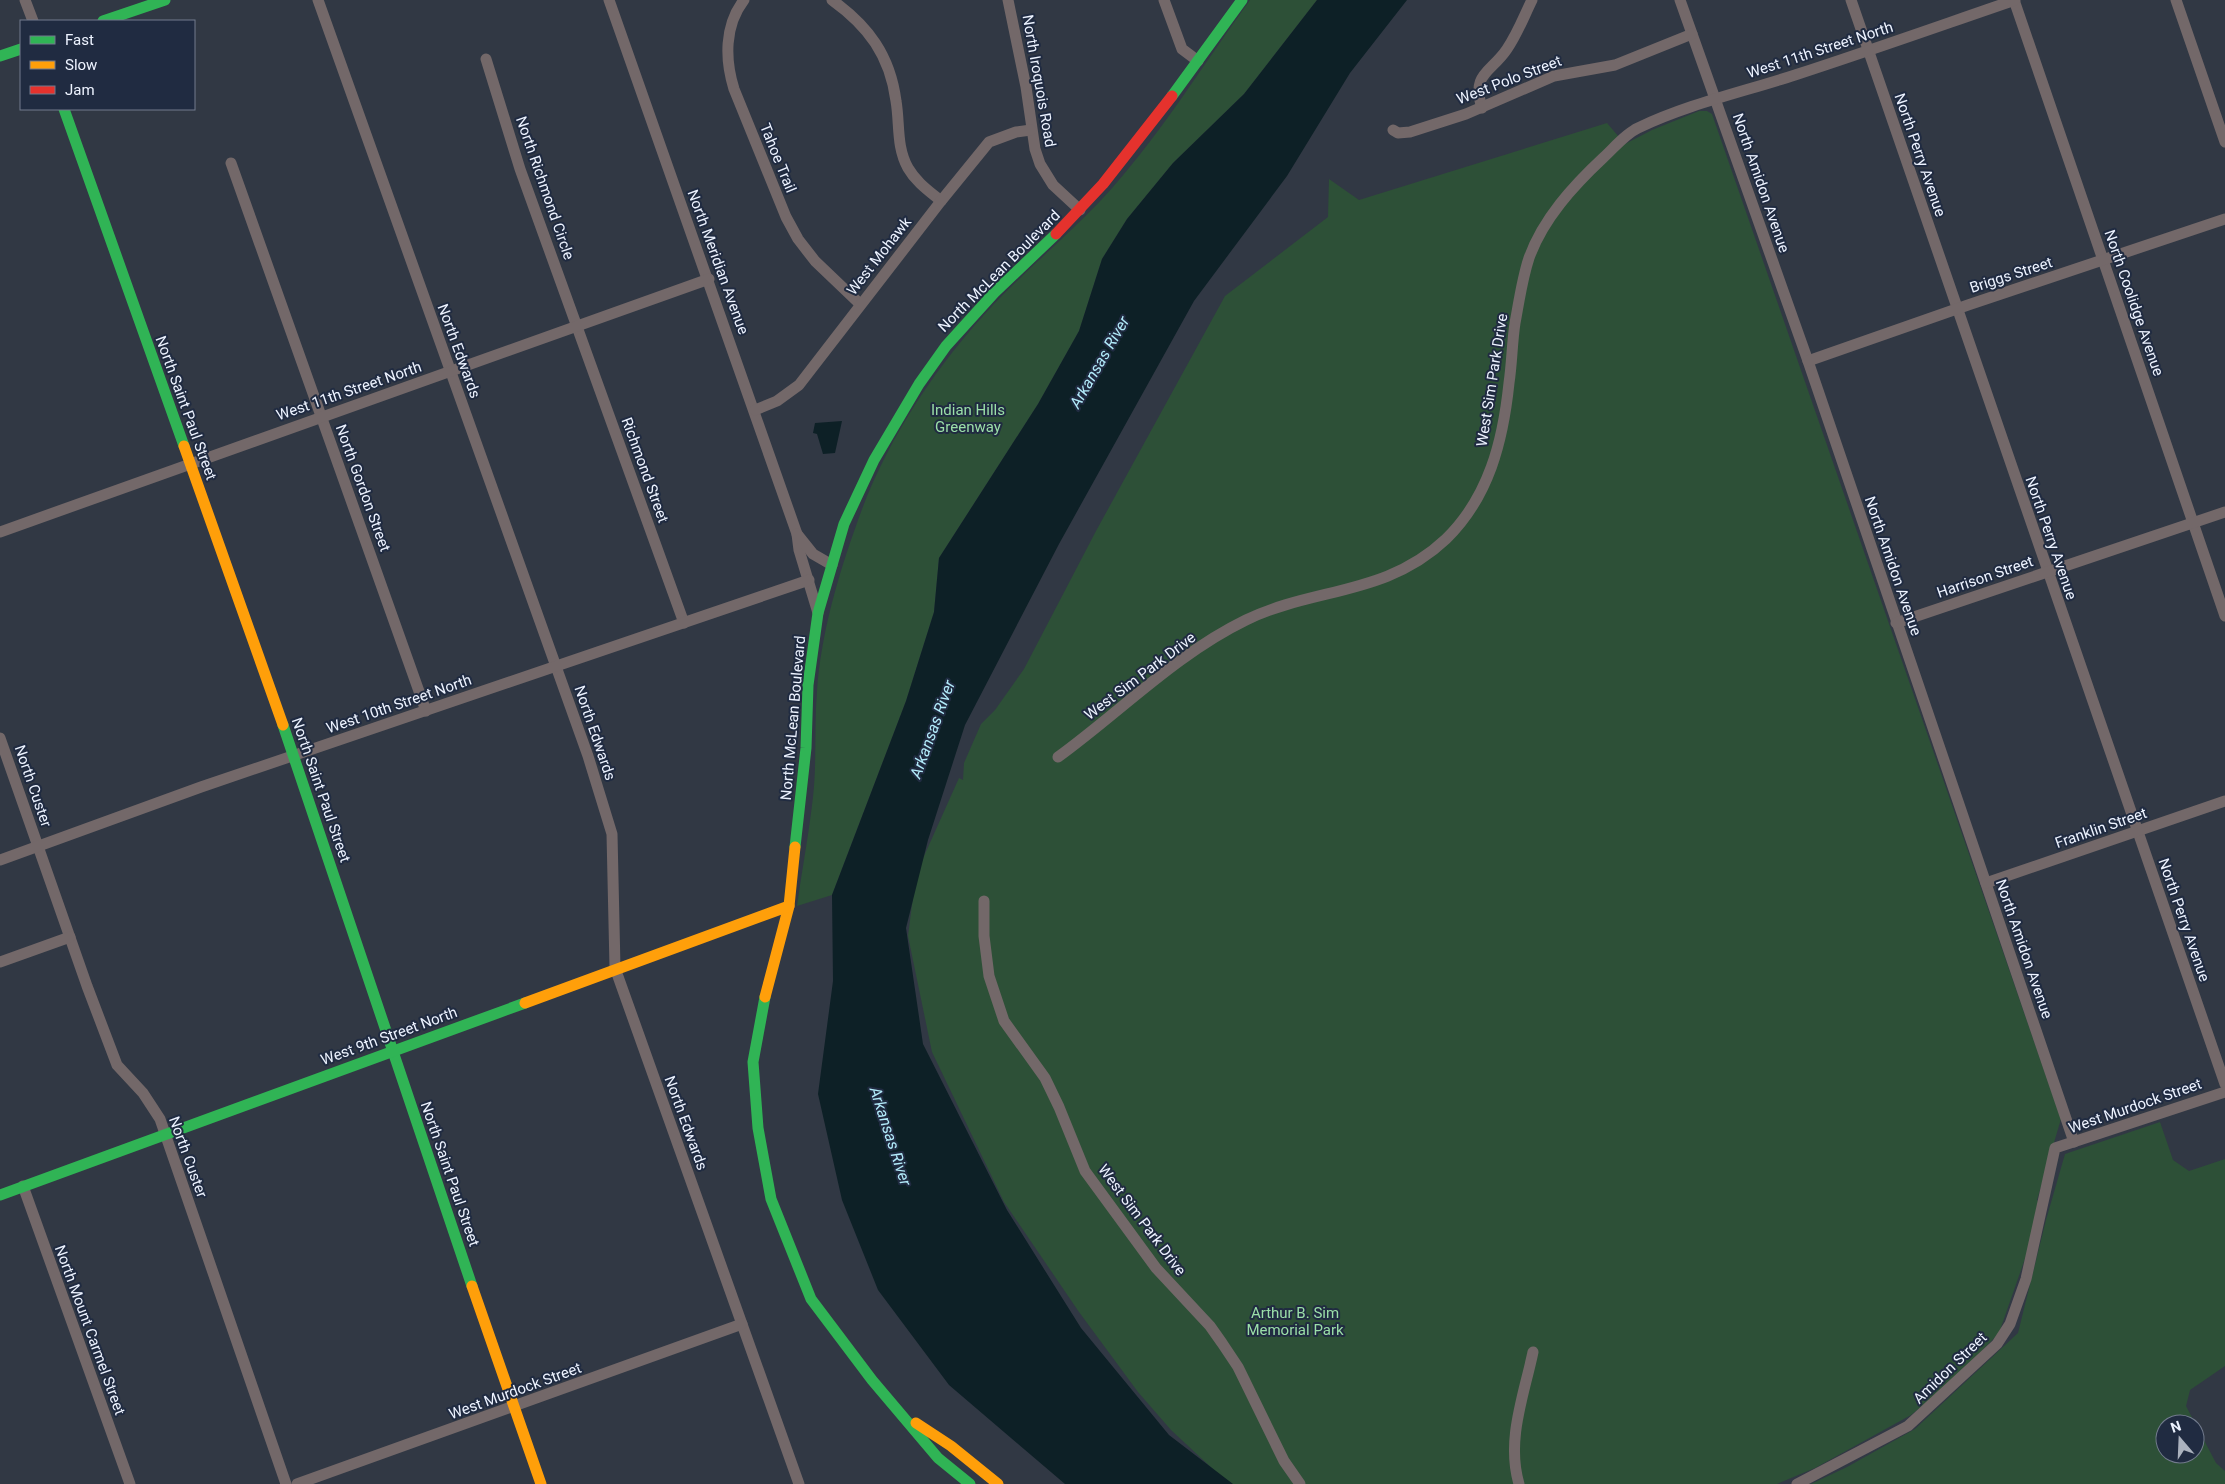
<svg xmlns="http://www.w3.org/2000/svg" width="2225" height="1484" viewBox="0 0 2225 1484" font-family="Roboto,sans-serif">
  <rect width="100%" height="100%" fill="#313844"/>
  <g fill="#2d5037" fill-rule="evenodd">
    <path d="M 1250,0 L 1317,0 L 1244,94 L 1173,163 L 1127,219 L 1102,259 L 1079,331 L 1038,404 L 939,558 L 934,612 L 906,701 L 832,895 L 797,906 C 802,870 809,833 813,797 C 817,762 814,726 817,691 C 821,634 838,576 857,523 C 885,442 935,367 993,305 C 1032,264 1075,230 1113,187 C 1164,129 1205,62 1250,0 Z"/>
    <path d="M 1699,111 L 1707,111 L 1712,114 L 2061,1119 L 2037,1200 L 2043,1207 L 1999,1333 L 1952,1382 L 1911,1415 L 1815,1468 L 1777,1484 L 1229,1484 L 1171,1430 L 1138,1392 L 1079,1312 L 1004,1202 L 932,1052 L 908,936 L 916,874 L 959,778 L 963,780 L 964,763 L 981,724 L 995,710 L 1024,669 L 1096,531 L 1225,296 L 1328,217 L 1329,179 L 1359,200 L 1607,123 L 1625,144 L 1652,130 Z"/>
    <path d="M 2160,1122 L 2173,1160 L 2189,1171 L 2225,1159 L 2225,1366 L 2190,1390 L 2186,1406 L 2216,1463 L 2225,1471 L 2225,1484 L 1811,1484 L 1847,1467 L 1915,1429 L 2018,1333 L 2046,1220 L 2065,1154 ZM 2165,1424 L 2195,1424 L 2195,1454 L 2165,1454 Z"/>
  </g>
  <g fill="#0d2026">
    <path d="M 1317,0 L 1407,0 L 1350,73 L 1287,176 L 1194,301 L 1059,544 L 965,725 L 928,840 L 906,928 L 923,1044 L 1007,1210 L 1081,1328 L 1169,1435 L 1233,1484 L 1065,1484 L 949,1385 L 878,1290 L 842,1200 L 818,1094 L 833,981 L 832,895 L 906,701 L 934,612 L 939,558 L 1038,404 L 1079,331 L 1102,259 L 1127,219 L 1173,163 L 1244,94 Z"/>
    <path d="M 842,421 L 835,453 L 823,454 L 817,434 L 813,433 L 815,423 Z"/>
  </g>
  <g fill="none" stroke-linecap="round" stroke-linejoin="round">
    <g stroke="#736869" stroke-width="11">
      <path d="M 25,0 L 33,21"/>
      <path d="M 318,0 L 588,756 L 612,834 L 615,968 L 799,1484"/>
      <path d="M 609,0 L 797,534 L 799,550 L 818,613"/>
      <path d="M 744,0 C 724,26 725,60 734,89 L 786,217 L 798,239 L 815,261 L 860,304"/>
      <path d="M 832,0 C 868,26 890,55 896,101 C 900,124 896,146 908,168 C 916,182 929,191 941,201"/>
      <path d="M 1008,0 L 1026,87 L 1035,149 L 1040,164 L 1053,185 L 1080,210"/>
      <path d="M 1164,0 L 1182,49 L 1198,61"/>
      <path d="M 1680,0 L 1808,361 L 2074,1142"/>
      <path d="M 1851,0 L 2225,1084"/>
      <path d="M 2014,0 L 2225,616"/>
      <path d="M 2176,0 L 2225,142"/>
      <path d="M 486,59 L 520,169 L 684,623"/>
      <path d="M 1482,108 C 1471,73 1491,73 1507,49 C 1518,33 1524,16 1532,0"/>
      <path d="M 1393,130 L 1398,133 L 1410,132 L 1466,114 L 1554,76 L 1615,65 L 1692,34"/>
      <path d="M 231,163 L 426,711"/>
      <path d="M 1808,361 L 1968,305 L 2225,219"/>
      <path d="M 755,410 L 777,401 L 799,385 L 941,201 L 989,142 L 1016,132 L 1031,130"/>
      <path d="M 0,532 L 709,279"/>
      <path d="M 797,534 L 813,554 L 832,565"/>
      <path d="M 1896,623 L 2225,512"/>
      <path d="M 0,738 L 87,986 L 117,1065 L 143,1093 L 160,1119 L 286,1484"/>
      <path d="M 1058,757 C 1120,712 1176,654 1246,620 C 1314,587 1386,596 1446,539 C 1489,497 1503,441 1509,383 C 1512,363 1512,343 1515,323 C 1519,302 1522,279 1529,258 C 1543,219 1573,186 1603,158 C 1614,148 1625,134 1638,128 C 1688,104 1743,92 1795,75 C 1869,51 1942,25 2015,0"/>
      <path d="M 0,860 L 201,787 L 809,580"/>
      <path d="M 1986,883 L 2225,801"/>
      <path d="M 984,901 L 984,936 L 989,976 L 1004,1021 L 1045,1078 L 1059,1107 L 1085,1171 L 1156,1268 L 1210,1326 L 1222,1343 L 1238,1367 L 1284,1461 L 1300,1484"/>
      <path d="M 0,962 L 70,937"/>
      <path d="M 23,1186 L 130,1484"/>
      <path d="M 297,1484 L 742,1324"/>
      <path d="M 1519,1484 C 1506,1440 1524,1395 1533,1352"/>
      <path d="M 1797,1484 L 1908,1426 L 1997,1344 L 2010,1324 L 2026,1279 L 2055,1148 L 2225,1092"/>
    </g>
    <g stroke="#30b455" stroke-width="11">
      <path d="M 103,21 L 165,0"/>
      <path d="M 0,56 L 21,49"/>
      <path d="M 1172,96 L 1242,0"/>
      <path d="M 64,109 L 184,446"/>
      <path d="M 283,725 L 472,1286"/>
      <path d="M 795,847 L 806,748 L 808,685 L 818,613 L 844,524 L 874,460 L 919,384 L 946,346 L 994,293 L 1056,234"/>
      <path d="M 765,997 L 753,1062 L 758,1128 L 771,1199 L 811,1299 L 872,1380 L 938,1458 L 970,1484"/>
      <path d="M 0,1195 L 525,1003"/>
    </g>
    <g stroke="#ff9f0a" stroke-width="11">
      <path d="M 184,446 L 283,725"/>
      <path d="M 765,997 L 789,906 L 795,847"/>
      <path d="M 525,1003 L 789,906"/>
      <path d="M 472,1286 L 541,1484"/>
      <path d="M 916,1423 L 951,1446 L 998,1484"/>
    </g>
    <path stroke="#e5322d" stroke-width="11" d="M 1056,234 L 1103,184 L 1172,96"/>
  </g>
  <g text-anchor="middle" stroke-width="4" stroke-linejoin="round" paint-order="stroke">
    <g font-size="15" fill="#edf3ff" stroke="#202b41">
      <text transform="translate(1820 50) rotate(-18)" y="5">West 11th Street North</text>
      <text transform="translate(1509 80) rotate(-21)" y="5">West Polo Street</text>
      <text transform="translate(1039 81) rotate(80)" y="5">North Iroquois Road</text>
      <text transform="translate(1920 155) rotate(71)" y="5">North Perry Avenue</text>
      <text transform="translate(778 158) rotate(68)" y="5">Tahoe Trail</text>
      <text transform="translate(1761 183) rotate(71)" y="5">North Amidon Avenue</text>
      <text transform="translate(545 188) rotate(71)" y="5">North Richmond Circle</text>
      <text transform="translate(879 256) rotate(-52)" y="5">West Mohawk</text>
      <text transform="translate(718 262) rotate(70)" y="5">North Meridian Avenue</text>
      <text transform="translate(999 271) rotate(-45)" y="5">North McLean Boulevard</text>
      <text transform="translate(2011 275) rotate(-18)" y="5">Briggs Street</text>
      <text transform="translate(2134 303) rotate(71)" y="5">North Coolidge Avenue</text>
      <text transform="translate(459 351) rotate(70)" y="5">North Edwards</text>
      <text transform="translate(1492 380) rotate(-81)" y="5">West Sim Park Drive</text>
      <text transform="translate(349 391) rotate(-19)" y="5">West 11th Street North</text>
      <text transform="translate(186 408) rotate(70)" y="5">North Saint Paul Street</text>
      <text transform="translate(645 470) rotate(70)" y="5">Richmond Street</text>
      <text transform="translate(363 488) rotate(70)" y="5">North Gordon Street</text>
      <text transform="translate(2051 538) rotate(71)" y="5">North Perry Avenue</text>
      <text transform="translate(1893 566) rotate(71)" y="5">North Amidon Avenue</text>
      <text transform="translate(1985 577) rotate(-19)" y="5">Harrison Street</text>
      <text transform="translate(1140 676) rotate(-37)" y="5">West Sim Park Drive</text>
      <text transform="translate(399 704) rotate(-19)" y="5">West 10th Street North</text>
      <text transform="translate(793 718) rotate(-85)" y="5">North McLean Boulevard</text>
      <text transform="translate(595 733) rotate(71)" y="5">North Edwards</text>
      <text transform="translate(33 786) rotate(71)" y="5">North Custer</text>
      <text transform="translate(321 790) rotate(71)" y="5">North Saint Paul Street</text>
      <text transform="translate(2101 828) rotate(-19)" y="5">Franklin Street</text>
      <text transform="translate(2184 920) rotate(71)" y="5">North Perry Avenue</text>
      <text transform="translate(2024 949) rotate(71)" y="5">North Amidon Avenue</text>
      <text transform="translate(389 1036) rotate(-20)" y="5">West 9th Street North</text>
      <text transform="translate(2135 1106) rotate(-19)" y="5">West Murdock Street</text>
      <text transform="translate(686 1123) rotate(70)" y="5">North Edwards</text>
      <text transform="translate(188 1157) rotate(70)" y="5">North Custer</text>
      <text transform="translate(450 1174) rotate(71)" y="5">North Saint Paul Street</text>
      <text transform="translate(1142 1220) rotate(53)" y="5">West Sim Park Drive</text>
      <text transform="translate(90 1330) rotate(70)" y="5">North Mount Carmel Street</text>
      <text transform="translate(1950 1368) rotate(-44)" y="5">Amidon Street</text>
      <text transform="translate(515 1391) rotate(-20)" y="5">West Murdock Street</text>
    </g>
    <g font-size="15" fill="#9bdfa8" stroke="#202b41">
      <text x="968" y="415">Indian Hills<tspan x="968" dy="17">Greenway</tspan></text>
      <text x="1295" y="1318">Arthur B. Sim<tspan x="1295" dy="17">Memorial Park</tspan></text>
    </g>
    <g font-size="16" font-style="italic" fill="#b2ebfa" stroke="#202b41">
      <text transform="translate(1099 362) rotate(-60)" y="6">Arkansas River</text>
      <text transform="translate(932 729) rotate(-70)" y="6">Arkansas River</text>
      <text transform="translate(891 1136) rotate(72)" y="6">Arkansas River</text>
    </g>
  </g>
  <rect x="20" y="20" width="175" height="90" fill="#202b41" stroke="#727b8d"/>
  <rect x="30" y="36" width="25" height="8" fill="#30b455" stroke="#727b8d"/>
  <text x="65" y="45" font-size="15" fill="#edf3ff">Fast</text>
  <rect x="30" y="61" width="25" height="8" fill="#ff9f0a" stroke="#727b8d"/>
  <text x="65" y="70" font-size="15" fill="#edf3ff">Slow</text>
  <rect x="30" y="86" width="25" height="8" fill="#e5322d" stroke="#727b8d"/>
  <text x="65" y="95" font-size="15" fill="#edf3ff">Jam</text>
  <g transform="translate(2180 1439) rotate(341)"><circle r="24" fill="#202b41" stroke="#727b8d"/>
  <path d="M0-4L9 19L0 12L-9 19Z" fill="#abb2be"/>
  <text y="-8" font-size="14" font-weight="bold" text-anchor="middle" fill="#edf3ff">N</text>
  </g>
</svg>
